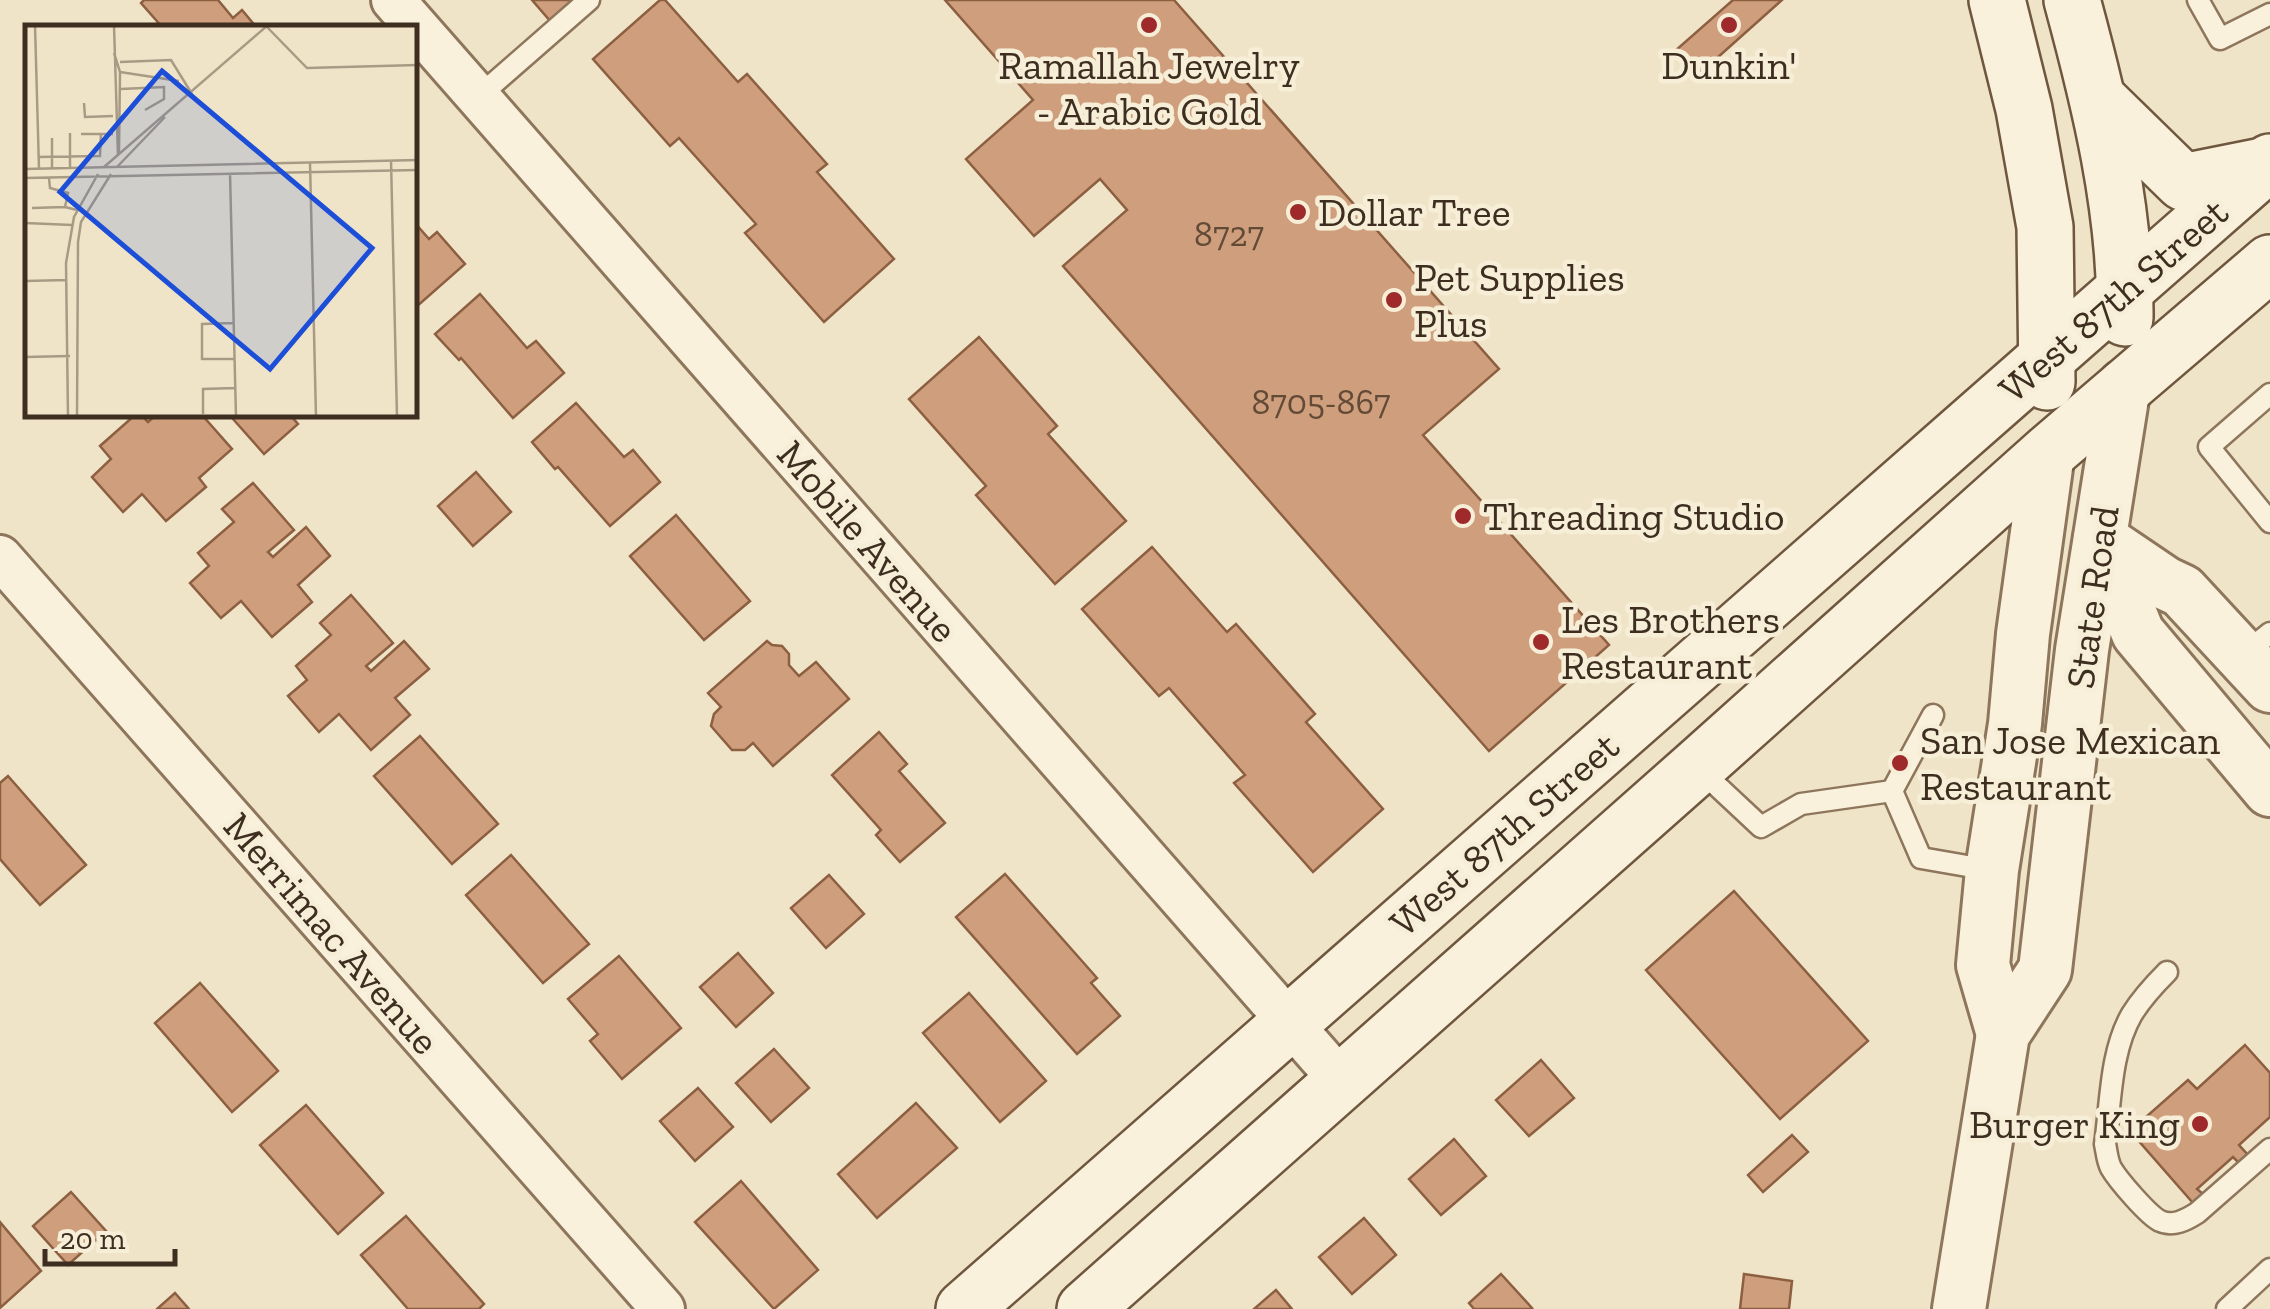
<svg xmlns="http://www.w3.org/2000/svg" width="2270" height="1309" viewBox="0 0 2270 1309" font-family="'Zilla Slab',serif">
  <rect width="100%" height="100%" fill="#f0e4c8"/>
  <g fill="#cf9f7d" stroke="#8d5f41" stroke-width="2.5">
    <path d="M 144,0 L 218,0 L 233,18 L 242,10 L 257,28 L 163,28 L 141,3 Z"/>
    <path d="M 532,0 L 576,0 L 551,22 Z"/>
    <path d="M 660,0 L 665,0 L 738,82 L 747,74 L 827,164 L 817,172 L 894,259 L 824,322 L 745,233 L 756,224 L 679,138 L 670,146 L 593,59 Z"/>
    <path d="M 945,0 L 1174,0 L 1499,369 L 1423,435 L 1609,645 L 1489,751 L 1063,266 L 1127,210 L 1100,179 L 1034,236 L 966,159 L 1033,100 Z"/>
    <path d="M 1733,0 L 1782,0 L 1698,75 L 1676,50 Z"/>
    <path d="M 415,223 L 429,239 L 437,232 L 465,264 L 415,308 Z"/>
    <path d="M 480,294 L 527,348 L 536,341 L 564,373 L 513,418 L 461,358 L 459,360 L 435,334 Z"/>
    <path d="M 979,337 L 1057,426 L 1048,434 L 1126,521 L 1055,584 L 976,495 L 986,486 L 909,399 Z"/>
    <path d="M 576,403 L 624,457 L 633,450 L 660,482 L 610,526 L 558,467 L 555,469 L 532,442 Z"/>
    <path d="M 135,415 L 141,415 L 148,422 L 156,415 L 202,415 L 232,449 L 199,478 L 206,487 L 166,521 L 142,494 L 123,512 L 92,477 L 111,459 L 100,446 Z"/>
    <path d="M 238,415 L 290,415 L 298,424 L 264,454 L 233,419 Z"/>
    <path d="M 476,472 L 511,512 L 473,546 L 438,506 Z"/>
    <path d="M 253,483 L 294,530 L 268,552 L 273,557 L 306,527 L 330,556 L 298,585 L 312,602 L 272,637 L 241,601 L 221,618 L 190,583 L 209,566 L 198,553 L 234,522 L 222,509 Z"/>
    <path d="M 676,515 L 750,601 L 704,640 L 630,556 Z"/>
    <path d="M 1152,547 L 1227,632 L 1236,624 L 1315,714 L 1306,722 L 1383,809 L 1313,872 L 1234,783 L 1245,775 L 1169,688 L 1159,696 L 1082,609 Z"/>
    <path d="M 351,595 L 393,643 L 366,666 L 371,671 L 404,641 L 429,669 L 395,698 L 410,715 L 371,750 L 339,714 L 319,732 L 288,696 L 307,680 L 296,666 L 331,635 L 320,623 Z"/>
    <path d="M 767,641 L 772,645 L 782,646 L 789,654 L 789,665 L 799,676 L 816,662 L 849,699 L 773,766 L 753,743 L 745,750 L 732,750 L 711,726 L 714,714 L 721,707 L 708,693 Z"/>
    <path d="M 879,732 L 907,764 L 899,771 L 945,823 L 900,862 L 876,835 L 881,830 L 832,775 Z"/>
    <path d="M 420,736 L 498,824 L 452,864 L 374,776 Z"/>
    <path d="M 8,776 L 86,865 L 40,905 L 0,859 L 0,783 Z"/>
    <path d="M 511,855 L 589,944 L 543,983 L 466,895 Z"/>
    <path d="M 1005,874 L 1097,978 L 1091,983 L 1120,1016 L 1077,1054 L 956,917 Z"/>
    <path d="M 829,875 L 864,914 L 826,948 L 791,908 Z"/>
    <path d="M 1734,891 L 1868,1041 L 1780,1119 L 1646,970 Z"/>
    <path d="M 738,953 L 773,993 L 736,1027 L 700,987 Z"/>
    <path d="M 619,956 L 681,1028 L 622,1079 L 590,1041 L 598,1034 L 568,999 Z"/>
    <path d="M 200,983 L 278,1071 L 232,1112 L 155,1023 Z"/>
    <path d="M 969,993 L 1046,1081 L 1000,1122 L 923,1033 Z"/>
    <path d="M 2245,1045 L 2270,1073 L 2270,1117 L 2239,1145 L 2248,1155 L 2239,1163 L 2233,1157 L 2197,1189 L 2203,1194 L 2193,1203 L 2130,1131 L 2188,1080 L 2197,1089 Z"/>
    <path d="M 774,1049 L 809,1088 L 771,1122 L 736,1083 Z"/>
    <path d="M 1541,1060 L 1574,1098 L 1529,1136 L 1496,1100 Z"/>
    <path d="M 698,1088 L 733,1127 L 695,1161 L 660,1121 Z"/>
    <path d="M 916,1103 L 957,1148 L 877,1218 L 838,1174 Z"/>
    <path d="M 306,1105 L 383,1193 L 338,1234 L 260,1145 Z"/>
    <path d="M 1792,1135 L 1808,1152 L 1763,1192 L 1748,1175 Z"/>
    <path d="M 1454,1139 L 1486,1176 L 1441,1215 L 1409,1179 Z"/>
    <path d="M 741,1181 L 818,1270 L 774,1309 L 695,1222 Z"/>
    <path d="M 71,1192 L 106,1231 L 68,1265 L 33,1226 Z"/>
    <path d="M 406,1216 L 484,1304 L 479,1309 L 408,1309 L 361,1255 Z"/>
    <path d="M 1364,1218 L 1396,1255 L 1352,1294 L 1319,1257 Z"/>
    <path d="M 0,1222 L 41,1271 L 0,1308 Z"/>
    <path d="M 1501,1274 L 1532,1308 L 1530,1309 L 1474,1309 L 1469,1303 Z"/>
    <path d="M 1744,1274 L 1792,1281 L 1789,1309 L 1740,1309 Z"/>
    <path d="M 1276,1290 L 1292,1309 L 1254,1309 Z"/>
    <path d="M 175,1293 L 189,1309 L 157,1309 Z"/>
  </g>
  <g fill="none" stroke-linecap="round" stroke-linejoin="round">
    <g stroke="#8d765c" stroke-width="25">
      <g id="service">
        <path d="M 2198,0 L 2220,39 L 2270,14"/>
        <path d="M 478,97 L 589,0"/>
        <path d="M 2270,394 L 2209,447 L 2270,522"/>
        <path d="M 2244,654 L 2270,633"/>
        <path d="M 1933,715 L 1892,791 L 1921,858 L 1990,870"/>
        <path d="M 1699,769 L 1761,827 L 1801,804 L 1892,791"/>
        <path d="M 2167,972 C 2154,985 2142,998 2132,1014 C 2110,1052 2111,1102 2105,1144 C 2107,1153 2107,1160 2111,1168 C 2118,1180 2148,1215 2160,1221 C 2173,1227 2186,1220 2197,1213 L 2270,1149"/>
        <path d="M 2227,1309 L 2270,1269"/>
      </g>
    </g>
    <g stroke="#8d765c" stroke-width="48">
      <g id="minor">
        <path d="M 393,0 L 1342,1082"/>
        <path d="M 0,557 L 663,1309"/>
      </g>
    </g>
    <g stroke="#8d765c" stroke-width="58">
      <g id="tertiary">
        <path d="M 2100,539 L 2138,633 L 2270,790"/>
        <path d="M 2100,539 L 2165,583 L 2182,591 L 2270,686"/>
        <path d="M 2003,1034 L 1983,965 L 1992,870 L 2015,724 L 2023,634 L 2048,453"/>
        <path d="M 1959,1309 L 2003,1034 L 2045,970 L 2082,650 L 2124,386"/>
      </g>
    </g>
    <g stroke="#6f573f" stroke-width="60">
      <g id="secondary">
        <path d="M 1997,0 L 2024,109 L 2045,227 L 2047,382"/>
        <path d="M 2072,0 C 2100,103 2126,210 2125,318"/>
        <path d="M 2100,101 L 2183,182 L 2263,166"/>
        <path d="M 964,1309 L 2270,162"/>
        <path d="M 1085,1309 L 1697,767 L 2048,453 L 2270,263"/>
      </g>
    </g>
    <use href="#service" stroke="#faf1dc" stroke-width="20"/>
    <use href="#minor" stroke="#faf1dc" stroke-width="42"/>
    <use href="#tertiary" stroke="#faf1dc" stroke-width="52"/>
    <use href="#secondary" stroke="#faf1dc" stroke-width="55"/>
  </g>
  <g fill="#9e2a2b" stroke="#f7eed8" stroke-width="4">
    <circle cx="1149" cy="25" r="10"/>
    <circle cx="1729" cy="25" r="10"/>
    <circle cx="1298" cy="212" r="10"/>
    <circle cx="1394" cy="300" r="10"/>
    <circle cx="1463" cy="516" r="10"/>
    <circle cx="1541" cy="642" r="10"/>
    <circle cx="1900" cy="763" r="10"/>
    <circle cx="2200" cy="1124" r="10"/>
  </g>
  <g text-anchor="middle" stroke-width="9" stroke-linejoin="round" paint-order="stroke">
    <g font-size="35" fill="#624a37">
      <text x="1229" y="246">8727</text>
      <text x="1321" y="414">8705-867</text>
    </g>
    <g font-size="40" fill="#3d2e20" stroke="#f7eed8" text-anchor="start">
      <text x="1149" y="79" text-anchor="middle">Ramallah Jewelry<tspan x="1149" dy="46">- Arabic Gold</tspan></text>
      <text x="1729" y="79" text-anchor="middle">Dunkin'</text>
      <text x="1318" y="226">Dollar Tree</text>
      <text x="1414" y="291">Pet Supplies<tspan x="1414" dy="46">Plus</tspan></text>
      <text x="1483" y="530">Threading Studio</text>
      <text x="1561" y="633">Les Brothers<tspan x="1561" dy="46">Restaurant</tspan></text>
      <text x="1920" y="754">San Jose Mexican<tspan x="1920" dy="46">Restaurant</tspan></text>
      <text x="2180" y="1138" text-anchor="end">Burger King</text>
    </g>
    <g font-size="40" fill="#3d2e20" stroke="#f7eed8">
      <text transform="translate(2113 300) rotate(-41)" y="14">West 87th Street</text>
      <text transform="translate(868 541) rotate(49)" y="14">Mobile Avenue</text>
      <text transform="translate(2092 597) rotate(-82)" y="14">State Road</text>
      <text transform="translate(1504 834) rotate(-41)" y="14">West 87th Street</text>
      <text transform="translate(332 933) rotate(49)" y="14">Merrimac Avenue</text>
    </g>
  </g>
  <g transform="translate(25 25)">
    <rect width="392" height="392" fill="#f0e4c8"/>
    <path fill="none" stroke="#a89b85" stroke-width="2.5" d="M 10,0 L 14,144M 89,0 L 93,131M 241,1 L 282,43 L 393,40M 89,28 L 95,47 L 94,127M 95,37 L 146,35 L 167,69M 95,47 L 154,56M 96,64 L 139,62 L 139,74 L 120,85M 59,78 L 60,92 L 88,91M 56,109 L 88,109M 27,113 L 27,144M 13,132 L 75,131 L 76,108M 366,135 L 372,392M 285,137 L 291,392M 79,142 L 243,0M 92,142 L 140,92M 45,143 L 45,108M 0,144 L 393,135M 205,148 L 211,392M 0,153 L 393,145M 24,153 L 25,163 L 43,168 L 40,182 L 52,185M 7,183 L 40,182M 0,198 L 47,200M 0,256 L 41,255M 209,298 L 177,299 L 177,334 L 210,334M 0,332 L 45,331M 178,389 L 178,364 L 210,363M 43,392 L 41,238 L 49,192 L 73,149M 52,392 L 53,217 L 56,197 L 86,149"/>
    <path fill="#1d4ed8" fill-opacity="0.15" stroke="#1d4ed8" stroke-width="5" d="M 137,46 L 347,223 L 245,344 L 35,167 Z"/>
    <rect width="392" height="392" fill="none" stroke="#3d2e20" stroke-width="5"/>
  </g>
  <path d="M45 1249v15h130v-15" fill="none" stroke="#3d2e20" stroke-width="5"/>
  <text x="60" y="1249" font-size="30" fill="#3d2e20" stroke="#f7eed8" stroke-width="8" paint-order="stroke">20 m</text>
</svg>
